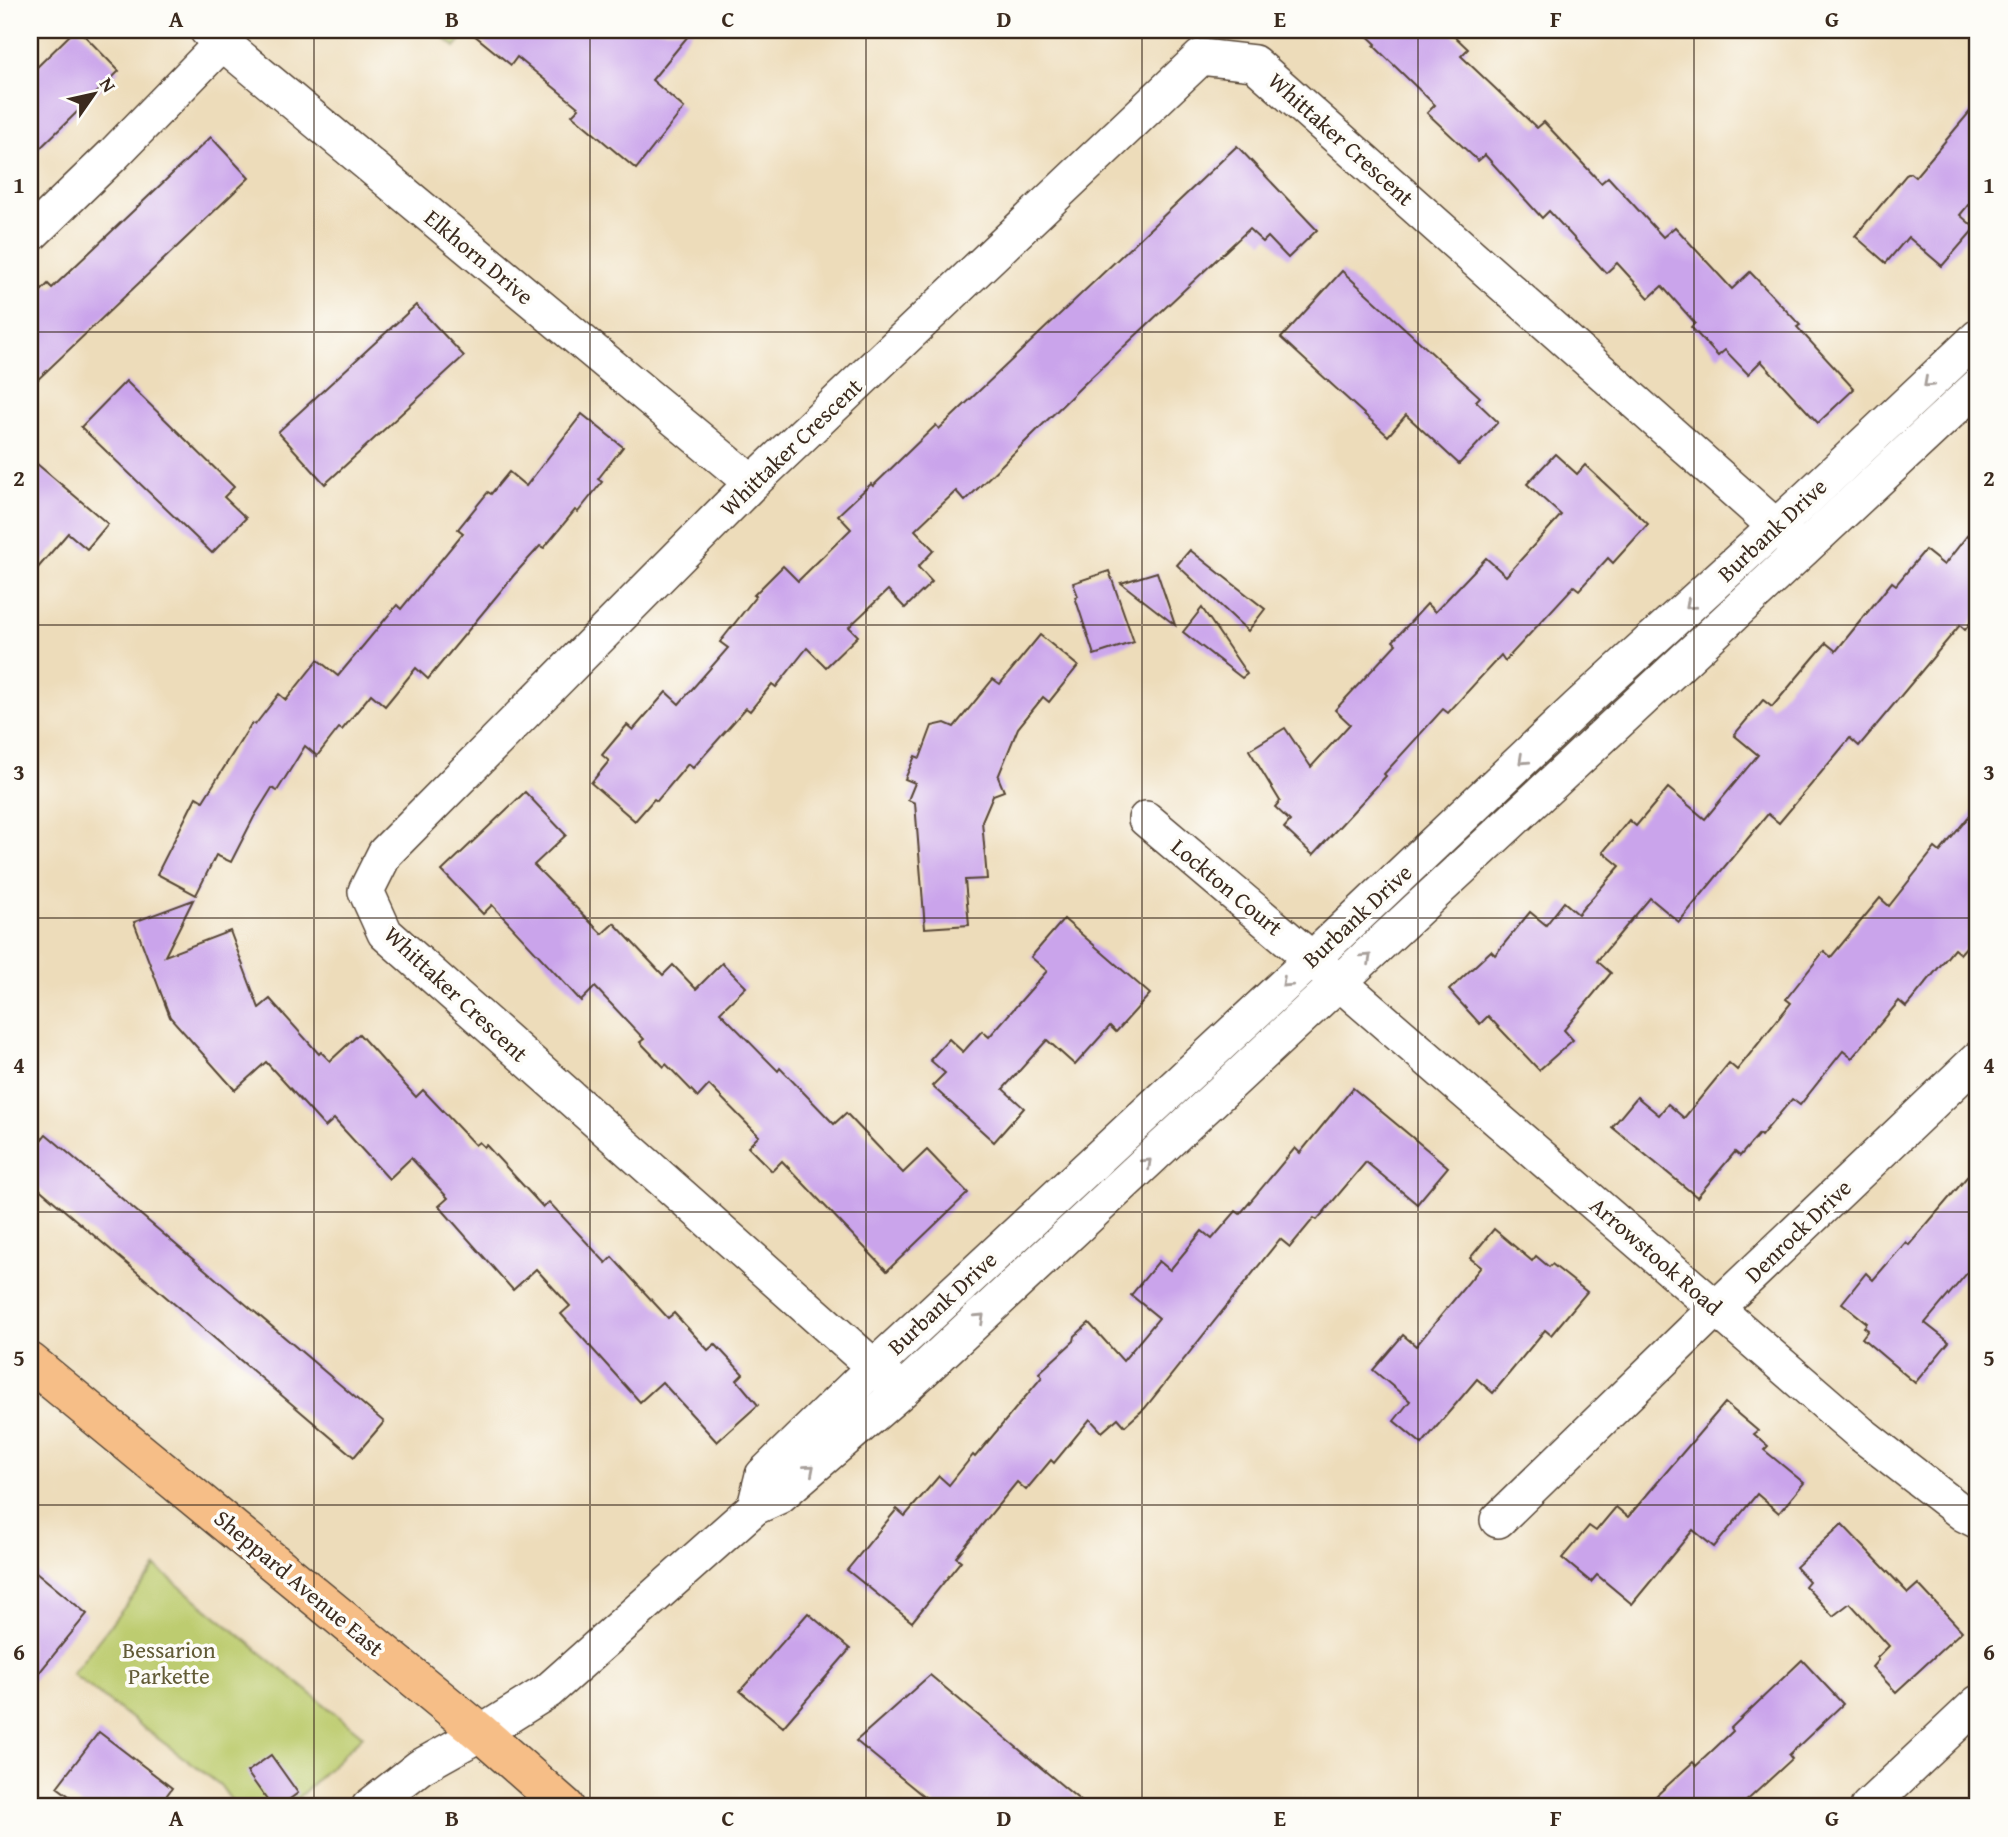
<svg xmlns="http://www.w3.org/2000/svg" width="2008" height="1837" viewBox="0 0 2008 1837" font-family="'Gentium Book Plus',serif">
  <rect width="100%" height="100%" fill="#fdfcf7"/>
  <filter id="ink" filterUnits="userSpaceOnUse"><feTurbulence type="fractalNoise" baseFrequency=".0143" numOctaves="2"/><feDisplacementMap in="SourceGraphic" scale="14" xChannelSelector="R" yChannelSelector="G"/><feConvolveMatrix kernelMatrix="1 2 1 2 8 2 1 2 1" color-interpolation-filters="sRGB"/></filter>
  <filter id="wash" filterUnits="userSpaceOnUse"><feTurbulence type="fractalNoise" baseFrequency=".00686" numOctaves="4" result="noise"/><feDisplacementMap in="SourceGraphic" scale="28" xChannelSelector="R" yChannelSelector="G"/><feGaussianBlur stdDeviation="1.57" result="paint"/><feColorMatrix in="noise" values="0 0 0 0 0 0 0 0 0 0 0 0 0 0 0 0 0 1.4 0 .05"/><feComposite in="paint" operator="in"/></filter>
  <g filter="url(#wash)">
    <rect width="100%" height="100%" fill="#eddcba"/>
    <g fill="#bdcc6f" stroke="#7c7b46" stroke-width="2">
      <path d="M 435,30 L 469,30 L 455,47 Z"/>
      <path d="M 156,1567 L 363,1736 L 288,1807 L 236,1807 L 220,1785 L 72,1674 Z"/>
    </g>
    <g id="blocks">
      <g fill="#caa4eb">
        <path d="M 75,30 L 79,30 L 119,71 L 30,158 L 30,74 Z"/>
        <path d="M 468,30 L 693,30 L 652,80 L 684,108 L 636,169 L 572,115 L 579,108 L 517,57 L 511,65 Z"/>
        <path d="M 1361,30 L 1448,30 L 1468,49 L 1461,56 L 1537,128 L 1544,122 L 1601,183 L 1608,177 L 1663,237 L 1675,227 L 1732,289 L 1750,272 L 1800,325 L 1797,327 L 1854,389 L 1818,423 L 1761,361 L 1748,374 L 1725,350 L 1718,356 L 1691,327 L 1695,323 L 1662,286 L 1649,298 L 1617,263 L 1606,273 L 1549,211 L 1542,218 L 1485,155 L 1478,161 L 1427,113 L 1435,105 L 1374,46 L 1376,44 Z"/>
        <path d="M 1978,102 L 1978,193 L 1960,215 L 1975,228 L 1942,266 L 1908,237 L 1886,263 L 1855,236 L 1906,175 L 1910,173 L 1915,177 Z"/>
        <path d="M 211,137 L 249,178 L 30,387 L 30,302 L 48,284 L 52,288 Z"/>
        <path d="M 1237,146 L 1317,230 L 1288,258 L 1268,237 L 1263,242 L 1249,229 L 1082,386 L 965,501 L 956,491 L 915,530 L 934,550 L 918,567 L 932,582 L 905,608 L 888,590 L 849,627 L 858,636 L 826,667 L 807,648 L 776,687 L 772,684 L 750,711 L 746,708 L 693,768 L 688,764 L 657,801 L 654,799 L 635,821 L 591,783 L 609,761 L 602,755 L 627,725 L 633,730 L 666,692 L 679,704 L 728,648 L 720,642 L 756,596 L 754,595 L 783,566 L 798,581 L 851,529 L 838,515 L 871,484 L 873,486 L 936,425 L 939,429 Z"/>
        <path d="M 1342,271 L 1480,397 L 1476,401 L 1498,422 L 1459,464 L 1406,415 L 1388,436 L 1281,338 Z"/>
        <path d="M 416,305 L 464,356 L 325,484 L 278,432 Z"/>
        <path d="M 126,381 L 234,487 L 224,497 L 246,518 L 212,553 L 81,427 Z"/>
        <path d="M 582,414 L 623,447 L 598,479 L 602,482 L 578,512 L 575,510 L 544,548 L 540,546 L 514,575 L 428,679 L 416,668 L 385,706 L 371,694 L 342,730 L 339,728 L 317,756 L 305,746 L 277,791 L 272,788 L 254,817 L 231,862 L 216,855 L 196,895 L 157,874 L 196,797 L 203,801 L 252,723 L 255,725 L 279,694 L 286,700 L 318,660 L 338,676 L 397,605 L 401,609 L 463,533 L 458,529 L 488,492 L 491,494 L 509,472 L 526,486 Z"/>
        <path d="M 1555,454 L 1577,474 L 1585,465 L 1648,524 L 1613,563 L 1608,558 L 1579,590 L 1574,586 L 1505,661 L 1501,655 L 1448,713 L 1443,709 L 1384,774 L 1386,776 L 1313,855 L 1284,828 L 1290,821 L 1275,807 L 1280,801 L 1249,750 L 1285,728 L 1311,767 L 1350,724 L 1335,710 L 1396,644 L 1393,641 L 1427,604 L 1435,612 L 1486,558 L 1506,576 L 1561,515 L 1527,484 Z"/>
        <path d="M 30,458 L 108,524 L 87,549 L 68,533 L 30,577 Z"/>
        <path d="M 1978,522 L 1978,613 L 1965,630 L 1960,625 L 1859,746 L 1850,738 L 1779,823 L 1768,814 L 1679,922 L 1650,898 L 1597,961 L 1611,973 L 1564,1030 L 1573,1040 L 1539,1070 L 1488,1016 L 1480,1024 L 1449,990 L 1491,951 L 1495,955 L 1530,912 L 1546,925 L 1564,902 L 1578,914 L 1620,866 L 1603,852 L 1629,820 L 1636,826 L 1668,788 L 1705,819 L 1758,755 L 1734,735 L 1763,700 L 1772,707 L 1826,643 L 1836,651 L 1892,582 L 1896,585 L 1925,550 L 1944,565 Z"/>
        <path d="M 1190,550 L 1265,609 L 1248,631 L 1177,565 Z"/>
        <path d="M 1109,571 L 1134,642 L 1094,655 L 1075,597 L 1078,596 L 1073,583 Z"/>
        <path d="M 1157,572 L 1175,625 L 1121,583 Z"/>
        <path d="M 1202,608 L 1247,674 L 1242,678 L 1183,632 Z"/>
        <path d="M 1040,635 L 1078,666 L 1049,702 L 1043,697 L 1018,728 L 998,777 L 1004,791 L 993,795 L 982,821 L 987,879 L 965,880 L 969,925 L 925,928 L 915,803 L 908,800 L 915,783 L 905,779 L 915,756 L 920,758 L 932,726 L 945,723 L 954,727 L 993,679 L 1000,684 Z"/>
        <path d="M 525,792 L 566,835 L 534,865 L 602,934 L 614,923 L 663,975 L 673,965 L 696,989 L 722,963 L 746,987 L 720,1012 L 778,1071 L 780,1068 L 834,1124 L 846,1113 L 903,1173 L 927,1150 L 968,1193 L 887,1271 L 782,1161 L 772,1171 L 748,1147 L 759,1136 L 709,1085 L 698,1097 L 666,1064 L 664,1067 L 640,1042 L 644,1039 L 595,987 L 581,1001 L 492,905 L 483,914 L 442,871 Z"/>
        <path d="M 1978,805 L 1978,951 L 1968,945 L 1960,954 L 1954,949 L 1906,1007 L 1899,1001 L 1852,1058 L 1843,1051 L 1800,1105 L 1792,1099 L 1761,1136 L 1759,1134 L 1740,1156 L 1735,1152 L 1697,1197 L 1612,1127 L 1637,1097 L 1659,1115 L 1668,1104 L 1684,1118 L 1729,1063 L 1737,1070 L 1791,1003 L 1786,999 L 1824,951 L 1831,957 L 1880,898 L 1889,906 L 1935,848 L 1940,852 Z"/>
        <path d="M 193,900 L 165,956 L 230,931 L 259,1008 L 270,999 L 319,1054 L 321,1052 L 330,1061 L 359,1034 L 416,1097 L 423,1090 L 475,1145 L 479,1142 L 484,1147 L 486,1145 L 543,1207 L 549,1202 L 606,1263 L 612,1257 L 668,1318 L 674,1313 L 708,1350 L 715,1344 L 743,1374 L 737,1380 L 758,1405 L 717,1442 L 662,1382 L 640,1402 L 561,1314 L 570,1306 L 536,1269 L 513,1290 L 439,1206 L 448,1198 L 411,1158 L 389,1179 L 334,1119 L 325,1127 L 266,1062 L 235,1090 L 170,1017 L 134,922 Z"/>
        <path d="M 1064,919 L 1150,994 L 1116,1032 L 1110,1026 L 1075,1065 L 1047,1040 L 1003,1089 L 1024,1108 L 994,1142 L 932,1086 L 945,1073 L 930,1060 L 949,1039 L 963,1052 L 982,1031 L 989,1037 L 1047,971 L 1031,957 Z"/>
        <path d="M 1353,1088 L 1448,1167 L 1417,1204 L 1366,1162 L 1317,1220 L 1314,1218 L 1290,1247 L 1280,1239 L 1145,1408 L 1125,1426 L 1118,1418 L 1102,1432 L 1090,1419 L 1054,1463 L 1051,1460 L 1026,1490 L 1017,1482 L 956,1557 L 961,1561 L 912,1622 L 847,1570 L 897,1509 L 905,1516 L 939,1476 L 949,1485 L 973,1455 L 975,1457 L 1042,1377 L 1039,1373 L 1074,1341 L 1075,1336 L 1089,1323 L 1123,1361 L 1159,1318 L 1131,1295 L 1159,1261 L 1170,1270 L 1202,1231 L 1212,1239 L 1236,1211 L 1240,1214 L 1295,1148 L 1300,1153 Z"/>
        <path d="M 46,1134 L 384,1422 L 354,1457 L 30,1181 L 30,1154 Z"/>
        <path d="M 1978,1164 L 1978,1260 L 1925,1323 L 1949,1342 L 1915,1383 L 1862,1338 L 1868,1330 L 1864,1327 L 1867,1323 L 1842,1303 L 1866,1273 L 1873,1280 L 1906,1242 L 1909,1245 Z"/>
        <path d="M 1494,1229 L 1532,1261 L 1536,1256 L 1549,1267 L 1552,1264 L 1587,1292 L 1551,1335 L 1545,1330 L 1493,1393 L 1477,1379 L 1422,1444 L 1394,1421 L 1410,1401 L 1373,1370 L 1403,1335 L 1416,1346 L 1481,1267 L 1470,1258 Z"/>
        <path d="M 1725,1403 L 1758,1431 L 1754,1434 L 1768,1446 L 1764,1450 L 1804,1483 L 1779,1513 L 1757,1494 L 1714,1547 L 1693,1530 L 1632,1604 L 1597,1575 L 1591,1582 L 1562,1558 L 1589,1526 L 1596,1531 L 1616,1507 L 1628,1517 Z"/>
        <path d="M 1842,1524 L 1908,1593 L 1918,1584 L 1962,1631 L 1896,1692 L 1872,1667 L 1878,1660 L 1877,1658 L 1889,1646 L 1850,1603 L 1833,1616 L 1805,1586 L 1809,1581 L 1796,1567 Z"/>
        <path d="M 30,1567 L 87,1614 L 30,1684 Z"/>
        <path d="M 808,1613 L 850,1649 L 783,1727 L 740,1691 Z"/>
        <path d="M 1802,1660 L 1843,1704 L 1789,1755 L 1792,1759 L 1740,1807 L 1644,1807 L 1693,1762 L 1696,1766 L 1733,1731 L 1731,1728 Z"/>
        <path d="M 930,1675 L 1088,1807 L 937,1807 L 856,1741 Z"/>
        <path d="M 99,1732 L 172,1788 L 158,1807 L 84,1807 L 57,1787 Z"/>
        <path d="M 271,1755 L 298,1793 L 279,1807 L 272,1807 L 247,1772 Z"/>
      </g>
    </g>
  </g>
  <g filter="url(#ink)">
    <use href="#blocks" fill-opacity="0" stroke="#564535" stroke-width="2"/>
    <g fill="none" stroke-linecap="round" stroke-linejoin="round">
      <g stroke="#564535" stroke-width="38">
        <g id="minor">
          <path d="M 207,30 L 752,483"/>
          <path d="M 30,235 L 114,154 L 223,42"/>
          <path d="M 1146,819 L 1340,983 L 1860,1433 L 1964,1514 L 1978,1521"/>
          <path d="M 901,1391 L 385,933 L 366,891 L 385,853 L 752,483 L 1201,57 L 1254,63 L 1802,550"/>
          <path d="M 755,1507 L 763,1475 L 874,1367 L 1312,959 L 1578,707 L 1804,501 L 1978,337"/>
          <path d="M 1498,1520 L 1706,1318 L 1978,1059"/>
          <path d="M 369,1807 L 420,1767 L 481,1733 L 548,1691 L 755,1507 L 779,1496 L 901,1391 L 1978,386"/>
          <path d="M 1868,1807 L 1978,1703"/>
        </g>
      </g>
      <g stroke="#564535" stroke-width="41">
        <path id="major" d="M 30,1362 L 481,1733 L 565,1807"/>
      </g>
      <use href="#minor" stroke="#fff" stroke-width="35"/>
      <use href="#major" stroke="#f6be87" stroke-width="38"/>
    </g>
    <defs><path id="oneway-chevron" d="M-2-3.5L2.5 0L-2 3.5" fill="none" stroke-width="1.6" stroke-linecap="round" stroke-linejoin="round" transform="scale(1.75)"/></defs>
    <g stroke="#a79f9a">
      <use href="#oneway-chevron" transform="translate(1928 383) rotate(138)"/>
      <use href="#oneway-chevron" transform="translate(1690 605) rotate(138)"/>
      <use href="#oneway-chevron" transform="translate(1523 760) rotate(137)"/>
      <use href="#oneway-chevron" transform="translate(1367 958) rotate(-43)"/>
      <use href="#oneway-chevron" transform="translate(1286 983) rotate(137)"/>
      <use href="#oneway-chevron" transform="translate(1147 1163) rotate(-43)"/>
      <use href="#oneway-chevron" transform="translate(980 1318) rotate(-43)"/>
      <use href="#oneway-chevron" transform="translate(810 1469) rotate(-41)"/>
    </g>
  </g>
  <path fill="none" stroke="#3b2a1e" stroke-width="2" stroke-opacity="0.55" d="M 314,30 L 314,1807M 590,30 L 590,1807M 866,30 L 866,1807M 1142,30 L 1142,1807M 1418,30 L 1418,1807M 1694,30 L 1694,1807M 30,332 L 1978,332M 30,625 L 1978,625M 30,918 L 1978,918M 30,1212 L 1978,1212M 30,1505 L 1978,1505"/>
  <g text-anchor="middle" stroke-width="7" stroke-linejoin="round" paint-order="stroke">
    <g font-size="23" fill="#3b2a1e" stroke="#fdfcf7">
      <text transform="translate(1341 139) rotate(42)" y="8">Whittaker Crescent</text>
      <text transform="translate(479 257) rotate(40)" y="8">Elkhorn Drive</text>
      <text transform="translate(791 447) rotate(-44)" y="8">Whittaker Crescent</text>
      <text transform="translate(1772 530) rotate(-43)" y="8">Burbank Drive</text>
      <text transform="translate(1227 887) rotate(40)" y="8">Lockton Court</text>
      <text transform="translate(1357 916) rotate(-43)" y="8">Burbank Drive</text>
      <text transform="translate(456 994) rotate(43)" y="8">Whittaker Crescent</text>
      <text transform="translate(1798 1231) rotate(-44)" y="8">Denrock Drive</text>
      <text transform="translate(1656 1256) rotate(41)" y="8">Arrowstook Road</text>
      <text transform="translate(942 1303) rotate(-43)" y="8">Burbank Drive</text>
      <text transform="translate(299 1583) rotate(40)" y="8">Sheppard Avenue East</text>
    </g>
    <g font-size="23" fill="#625b36" stroke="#fdfcf7">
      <text x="169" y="1658">Bessarion<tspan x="169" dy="26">Parkette</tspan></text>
    </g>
  </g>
  <rect width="2008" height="1837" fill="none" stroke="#fdfcf7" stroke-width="77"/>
  <g transform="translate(94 94) rotate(56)" stroke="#fdfcf7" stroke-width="5" paint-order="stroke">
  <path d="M0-5L12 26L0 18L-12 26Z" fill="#3b2a1e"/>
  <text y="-10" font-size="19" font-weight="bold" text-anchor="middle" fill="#3b2a1e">N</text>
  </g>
  <rect x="38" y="38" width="1931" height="1760" fill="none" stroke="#3b2a1e" stroke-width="2.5"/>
  <g font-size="23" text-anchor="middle" font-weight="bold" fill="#3b2a1e">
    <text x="176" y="27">A</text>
    <text x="452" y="27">B</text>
    <text x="728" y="27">C</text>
    <text x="1004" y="27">D</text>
    <text x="1280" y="27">E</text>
    <text x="1556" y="27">F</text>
    <text x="1832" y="27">G</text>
    <text x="19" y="193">1</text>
    <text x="1989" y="193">1</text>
    <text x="19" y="486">2</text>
    <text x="1989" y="486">2</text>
    <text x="19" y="780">3</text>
    <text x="1989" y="780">3</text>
    <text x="19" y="1073">4</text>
    <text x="1989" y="1073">4</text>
    <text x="19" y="1366">5</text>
    <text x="1989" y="1366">5</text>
    <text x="19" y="1660">6</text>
    <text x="1989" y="1660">6</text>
    <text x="176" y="1826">A</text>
    <text x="452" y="1826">B</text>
    <text x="728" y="1826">C</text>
    <text x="1004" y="1826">D</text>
    <text x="1280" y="1826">E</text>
    <text x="1556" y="1826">F</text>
    <text x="1832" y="1826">G</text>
  </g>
</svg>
